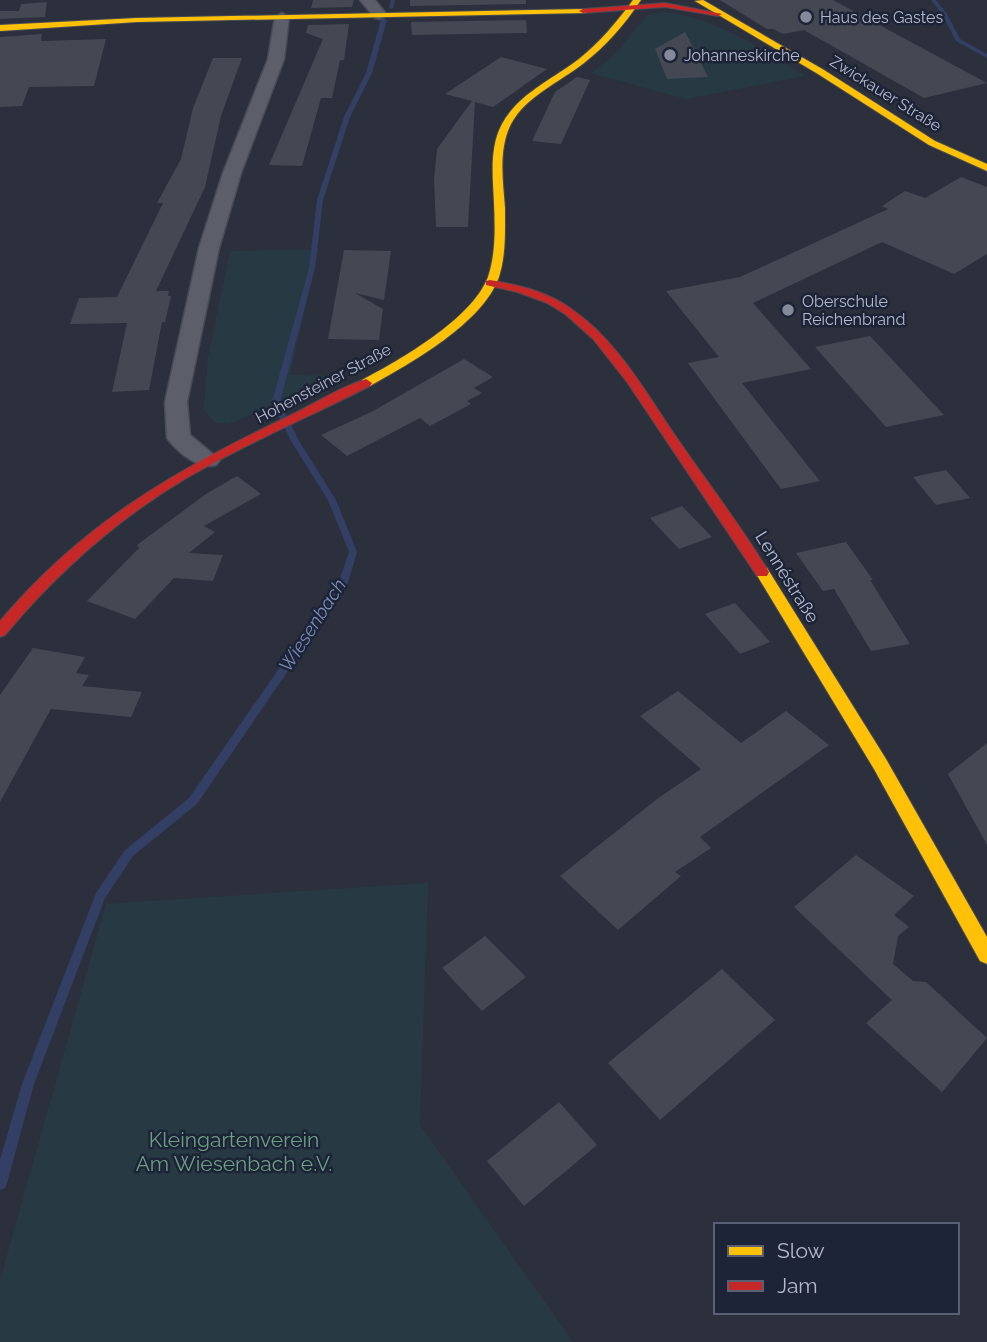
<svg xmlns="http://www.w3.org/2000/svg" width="987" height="1342" viewBox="0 0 987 1342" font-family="Raleway,sans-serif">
  <rect width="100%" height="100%" fill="#2b303c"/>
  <g fill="#273a43">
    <path d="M 664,12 C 715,18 762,48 805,76 L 686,99 L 591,73 L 615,54 L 647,15 Z"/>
    <path d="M 319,249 L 290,375 L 341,376 L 229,424 L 214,422 L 204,409 L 208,358 L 230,251 Z"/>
    <path d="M 428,883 L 420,1125 L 573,1342 L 0,1342 L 0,1280 L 106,904 Z"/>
  </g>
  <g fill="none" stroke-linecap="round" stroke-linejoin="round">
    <g fill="#343f65" fill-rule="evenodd">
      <path d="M 391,0 L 395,0 L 393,8 L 391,9 L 389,8 Z"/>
      <path d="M 931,0 L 936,0 L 947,14 L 960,39 L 987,54 L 987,58 L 956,41 L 942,14 Z"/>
      <path d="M 384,18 L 387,20 L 372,73 L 350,117 L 323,200 L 315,268 L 280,402 L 299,441 L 336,500 L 357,552 L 348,583 L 197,804 L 133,856 L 105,898 L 34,1084 L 7,1183 L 5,1188 L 0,1190 L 0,1160 L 22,1084 L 96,893 L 125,850 L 189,798 L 339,582 L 349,552 L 328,500 L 291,441 L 272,402 L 309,268 L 317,200 L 344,117 L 366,73 L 381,20 Z"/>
    </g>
  </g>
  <g fill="#444852">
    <path d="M 313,0 L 354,0 L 352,7 L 311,8 Z"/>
    <path d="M 410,0 L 526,0 L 526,4 L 410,6 Z"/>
    <path d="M 720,0 L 833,0 L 987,83 L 924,98 L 804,30 L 783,34 L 773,29 L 767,29 Z"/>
    <path d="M 47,2 L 45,17 L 0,19 L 0,11 L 19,11 L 21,4 Z"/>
    <path d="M 526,20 L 527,33 L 412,35 L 411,22 Z"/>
    <path d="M 349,24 L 344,60 L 340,60 L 332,98 L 321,98 L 302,166 L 269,165 L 323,39 L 306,33 L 308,25 Z"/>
    <path d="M 685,32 L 693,47 L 708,77 L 667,79 L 655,49 Z"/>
    <path d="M 42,34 L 41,41 L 106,39 L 94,86 L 29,87 L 22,106 L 0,107 L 0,37 Z"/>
    <path d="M 501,57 L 547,69 L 493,107 L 475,102 L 468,227 L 436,227 L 434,180 L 437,149 L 472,101 L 445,94 Z"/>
    <path d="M 213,58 L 242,58 L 221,116 L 205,187 L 156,291 L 169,291 L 168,296 L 171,296 L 165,322 L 162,322 L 149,390 L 112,392 L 127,323 L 70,324 L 79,298 L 117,297 L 163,203 L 157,203 L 181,159 L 193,108 Z"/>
    <path d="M 577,77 L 590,80 L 561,144 L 532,141 L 555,92 Z"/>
    <path d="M 961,177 L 987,187 L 987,254 L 954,274 L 882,242 L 753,303 L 811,369 L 742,383 L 820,481 L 781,489 L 688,363 L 719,357 L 666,291 L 740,277 L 888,209 L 882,206 L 905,191 L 925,198 Z"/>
    <path d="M 344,250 L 391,251 L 384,300 L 355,293 L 383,309 L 379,340 L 328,339 Z"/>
    <path d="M 870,336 L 944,415 L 886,427 L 815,347 Z"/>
    <path d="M 464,359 L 493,377 L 474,388 L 482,393 L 467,401 L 471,404 L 430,426 L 420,418 L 347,456 L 321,435 L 373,411 Z"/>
    <path d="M 946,470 L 970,498 L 936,505 L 913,477 Z"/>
    <path d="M 237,476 L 261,494 L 204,526 L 215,532 L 189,553 L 223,555 L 213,581 L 174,578 L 135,619 L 87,601 L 139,548 L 137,545 L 206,494 Z"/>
    <path d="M 682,506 L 712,537 L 679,549 L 650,518 Z"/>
    <path d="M 846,542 L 873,580 L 870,580 L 910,644 L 871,651 L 834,589 L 823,591 L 796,553 Z"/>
    <path d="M 735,603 L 770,642 L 740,654 L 705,614 Z"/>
    <path d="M 33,648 L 85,657 L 76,673 L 89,675 L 82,686 L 142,692 L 131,717 L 51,709 L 0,802 L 0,695 Z"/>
    <path d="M 678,691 L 741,743 L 786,711 L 829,745 L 700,837 L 711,848 L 675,872 L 681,876 L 618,930 L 560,876 L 657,799 L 701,769 L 640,716 Z"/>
    <path d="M 987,743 L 987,845 L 948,774 Z"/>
    <path d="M 856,855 L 914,896 L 894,915 L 909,927 L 898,936 L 893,964 L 913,981 L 926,982 L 987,1038 L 942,1092 L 866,1023 L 892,1000 L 794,907 Z"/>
    <path d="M 485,936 L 526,977 L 482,1011 L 442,968 Z"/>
    <path d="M 722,969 L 775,1020 L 660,1120 L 608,1063 Z"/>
    <path d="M 559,1102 L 597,1145 L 524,1206 L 487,1161 Z"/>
  </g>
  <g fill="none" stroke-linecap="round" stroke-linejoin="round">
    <g stroke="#484b55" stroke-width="3">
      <g id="street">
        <path d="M 360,0 L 375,0 L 387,15 L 380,19 L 375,18 Z"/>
        <path d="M 282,13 L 289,17 L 284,59 L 241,173 L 219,248 L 187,402 L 190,435 L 220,460 L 216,465 C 199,470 177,452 167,438 L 165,402 L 199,248 L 223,173 L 268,59 L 275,17 Z"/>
      </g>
    </g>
    <g stroke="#484b55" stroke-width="2">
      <g id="slow">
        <path d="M 633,0 L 641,0 C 625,24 607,45 584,63 C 560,82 526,96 511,124 C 498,150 503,181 505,208 C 505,231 506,255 499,277 C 483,323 411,363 370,386 L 362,386 L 362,380 C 400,360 472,319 488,277 C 496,253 495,227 494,203 C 493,177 489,148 502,124 C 518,94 553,79 579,59 C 600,42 617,22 633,0 Z"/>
        <path d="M 703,0 L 824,70 L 935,141 L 987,164 L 987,171 L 929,145 L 818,74 L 695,1 Z"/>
        <path d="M 583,9 L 587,11 L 586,13 L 137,22 L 0,31 L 0,25 L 137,18 Z"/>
        <path d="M 762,567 L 767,568 L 886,759 L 987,937 L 987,964 L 980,961 L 874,769 L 755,572 Z"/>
      </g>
    </g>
    <g stroke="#484b55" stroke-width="2">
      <g id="jam">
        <path d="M 665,3 L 722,14 L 718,16 L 665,7 L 583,13 L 579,11 L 583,9 Z"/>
        <path d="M 490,280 C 518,285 546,291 570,308 C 619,341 648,397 681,444 C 711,487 742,528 769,572 L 767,576 L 757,576 L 627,382 L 593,339 L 565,314 L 547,303 L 517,292 L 486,285 L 486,281 Z"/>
        <path d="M 366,379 L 372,383 L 370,386 C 309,417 245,444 185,479 C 116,520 57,573 5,635 L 0,637 L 0,621 C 83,523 175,470 289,416 C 314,404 340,387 366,379 Z"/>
      </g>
    </g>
    <use href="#street" fill="#5c5f6a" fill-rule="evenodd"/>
    <use href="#slow" fill="#ffc107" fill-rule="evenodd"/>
    <use href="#jam" fill="#c62828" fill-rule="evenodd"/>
  </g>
  <g fill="#858a9a" stroke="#1d2438" stroke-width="2.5">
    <circle cx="806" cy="17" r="7"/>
    <circle cx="670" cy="55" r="7"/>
    <circle cx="788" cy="310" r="7"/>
  </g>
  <g text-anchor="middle" stroke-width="5" stroke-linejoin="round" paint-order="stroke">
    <g font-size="16" fill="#b6bacc" stroke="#1d2438" text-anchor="start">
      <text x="820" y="23">Haus des Gastes</text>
      <text x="684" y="61">Johanneskirche</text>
      <text x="802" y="307">Oberschule<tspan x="802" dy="18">Reichenbrand</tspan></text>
    </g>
    <g font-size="16" fill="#b6bacc" stroke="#1d2438">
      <text transform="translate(886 93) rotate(32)" y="6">Zwickauer Straße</text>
      <text transform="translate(323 383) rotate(-28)" y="6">Hohensteiner Straße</text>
    </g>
    <g font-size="18" fill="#b6bacc" stroke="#1d2438">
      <text transform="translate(787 577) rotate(58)" y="6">Lennéstraße</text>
    </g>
    <g font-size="19" font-style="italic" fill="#7c8ab6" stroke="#1d2438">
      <text transform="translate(312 625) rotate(-57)" y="7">Wiesenbach</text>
    </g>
    <g font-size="21" fill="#6b9f80" stroke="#1d2438">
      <text x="234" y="1147">Kleingartenverein<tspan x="234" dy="24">Am Wiesenbach e.V.</tspan></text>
    </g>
  </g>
  <rect x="714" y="1223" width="245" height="91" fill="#1d2438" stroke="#5a6073" stroke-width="2"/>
  <rect x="728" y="1246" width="35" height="10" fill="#ffc107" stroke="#5a6073" stroke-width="2"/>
  <text x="777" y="1258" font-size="21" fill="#b6bacc">Slow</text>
  <rect x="728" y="1281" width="35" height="10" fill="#c62828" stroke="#5a6073" stroke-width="2"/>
  <text x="777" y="1293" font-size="21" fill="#b6bacc">Jam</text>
</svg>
